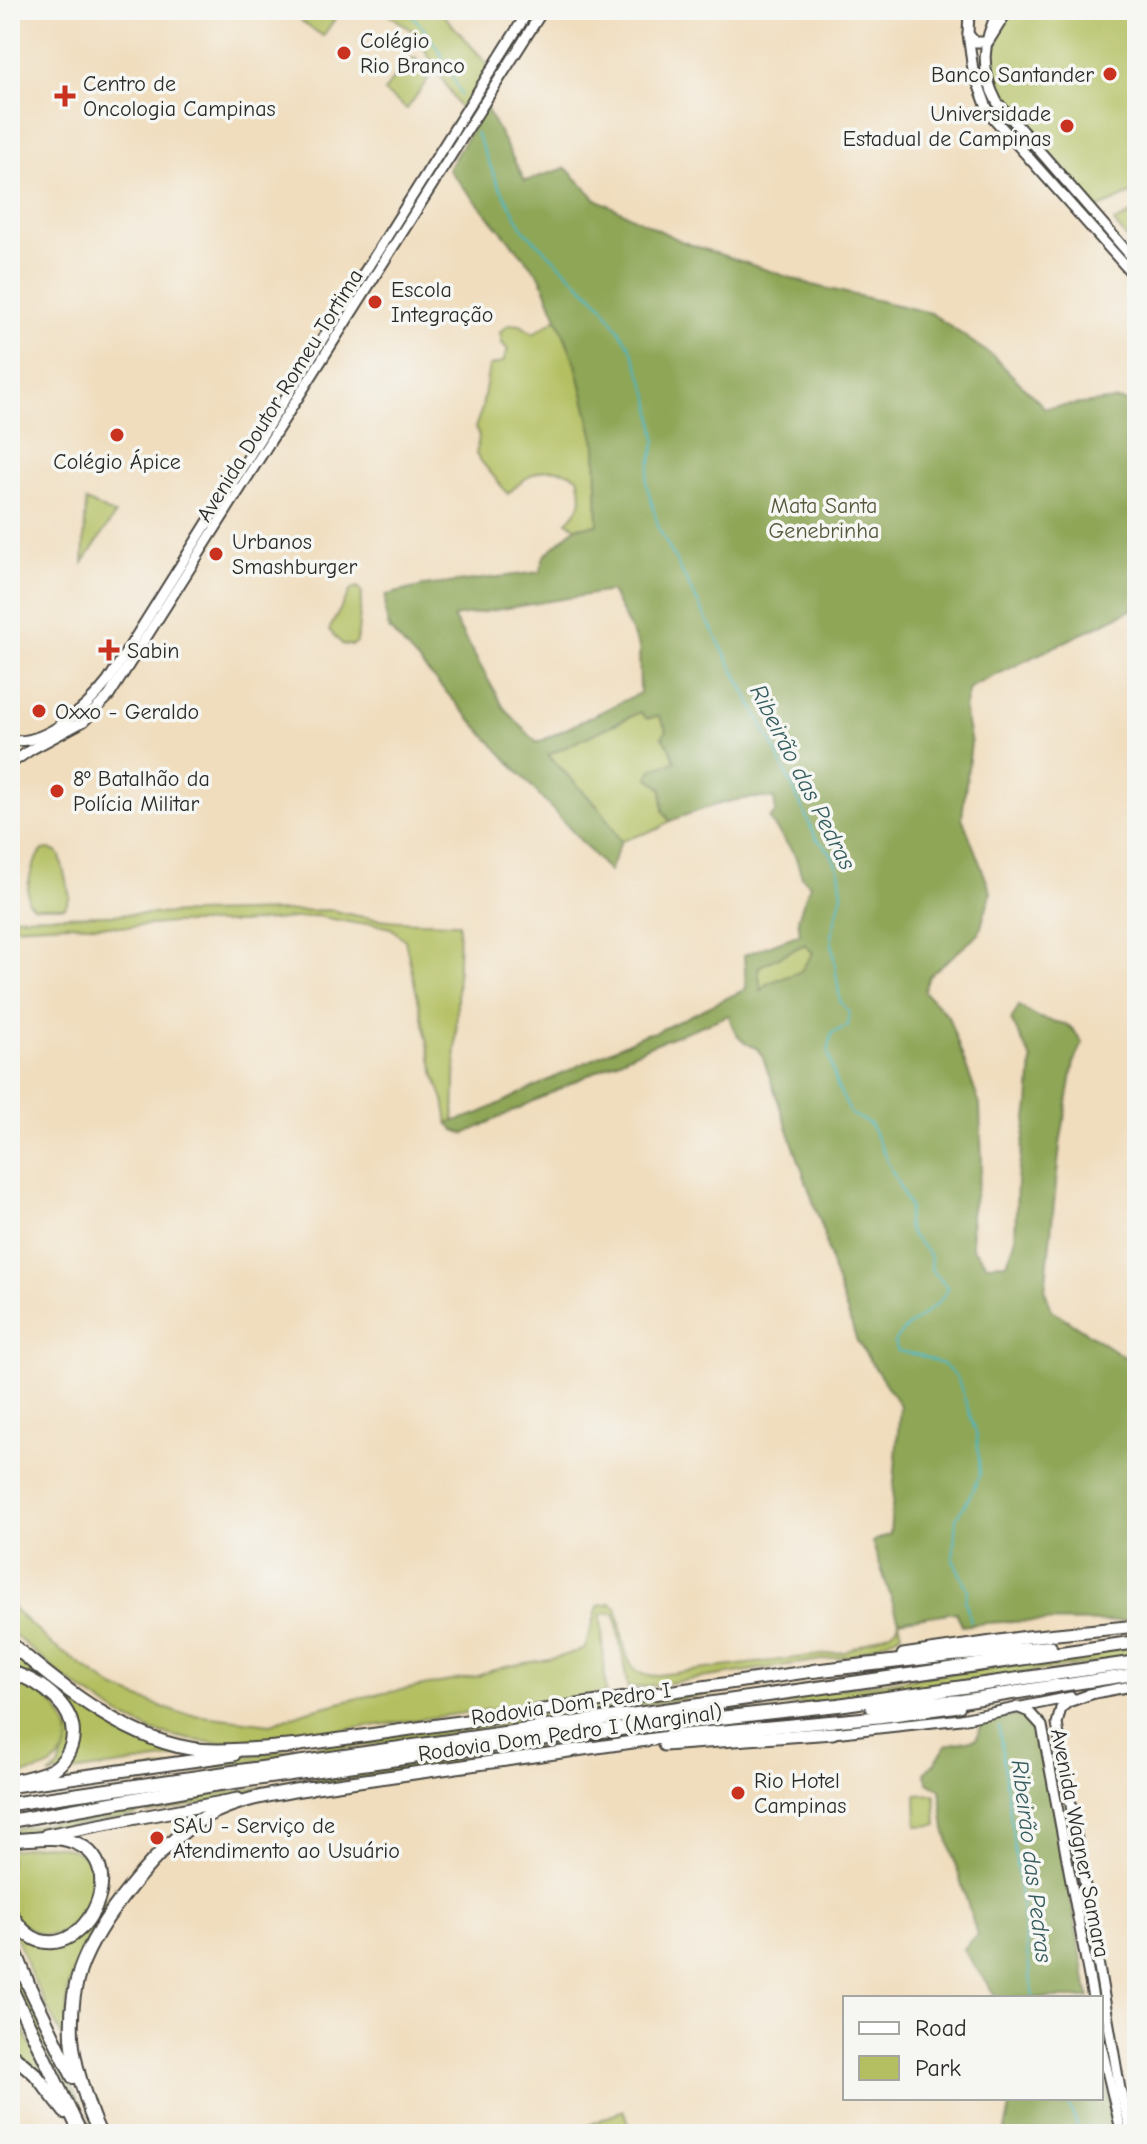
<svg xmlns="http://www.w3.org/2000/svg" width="1147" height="2144" viewBox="0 0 1147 2144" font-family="'Comic Neue',sans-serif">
  <rect width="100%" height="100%" fill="#f6f6f2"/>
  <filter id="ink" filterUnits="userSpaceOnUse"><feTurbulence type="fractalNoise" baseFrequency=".0125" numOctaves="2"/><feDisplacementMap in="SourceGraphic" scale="16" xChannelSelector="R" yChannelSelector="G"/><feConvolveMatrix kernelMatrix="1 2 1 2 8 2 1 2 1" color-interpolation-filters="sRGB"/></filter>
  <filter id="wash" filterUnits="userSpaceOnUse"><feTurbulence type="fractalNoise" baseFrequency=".006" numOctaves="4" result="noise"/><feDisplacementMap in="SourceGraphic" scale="32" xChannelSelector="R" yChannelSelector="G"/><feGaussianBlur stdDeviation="1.8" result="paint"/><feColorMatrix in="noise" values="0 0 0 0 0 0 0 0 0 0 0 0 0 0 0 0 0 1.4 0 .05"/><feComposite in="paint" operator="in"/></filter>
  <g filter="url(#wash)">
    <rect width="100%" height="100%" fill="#f0ddbd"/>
    <g fill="#b3bf60" stroke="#6f7546" stroke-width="2">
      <path d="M 309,10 L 341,10 L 323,36 L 301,21 Z"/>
      <path d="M 383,10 L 439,10 L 483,59 L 489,67 L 461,110 L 414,32 Z"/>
      <path d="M 1012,10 L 1137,10 L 1137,191 L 1097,209 L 1035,140 C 1029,126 1019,122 1011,111 C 985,79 993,42 1012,10 Z"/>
      <path d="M 407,58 L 412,61 L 414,58 L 421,63 L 417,68 L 430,76 L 407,109 L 384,92 Z"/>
      <path d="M 1137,211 L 1137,252 L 1114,222 Z"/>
      <path d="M 557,318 L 576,364 L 596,447 L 598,525 L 576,527 L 567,522 C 583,507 583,497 578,477 C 550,461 529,472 508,494 L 476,455 L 479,436 L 475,428 L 482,408 L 489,366 L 503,362 L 508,350 L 502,343 L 500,332 L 510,324 L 521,325 L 533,334 Z"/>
      <path d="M 86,501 L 115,515 L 83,563 Z"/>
      <path d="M 358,587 L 362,593 L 357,642 L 353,645 L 343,645 L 329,630 L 351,589 Z"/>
      <path d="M 640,712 L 659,716 L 667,731 L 662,737 L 670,747 L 675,762 L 654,768 L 662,789 L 663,811 L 670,821 L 658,829 L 621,841 L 600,809 L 548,755 Z"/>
      <path d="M 49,849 L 57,852 L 60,856 L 70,897 L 65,907 L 34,907 L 28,902 C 26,885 32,863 43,850 Z"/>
      <path d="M 332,910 C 373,922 416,922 459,923 L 454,1123 L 448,1123 L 444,1100 L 435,1076 L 405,940 L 391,928 L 370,923 L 359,924 L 316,916 L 241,923 L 173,923 L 129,927 L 68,924 L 10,927 L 10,917 Z"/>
      <path d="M 805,944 L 813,953 L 800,972 L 768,983 L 761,992 L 758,967 Z"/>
      <path d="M 10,1602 L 15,1610 L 51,1644 L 116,1689 L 178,1713 L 271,1724 L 307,1711 L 363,1697 L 478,1676 C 512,1660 551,1664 585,1648 L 598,1606 L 610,1603 L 617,1608 C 624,1631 620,1672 650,1676 L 845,1652 L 891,1632 L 897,1627 L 899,1621 L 902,1634 L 854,1655 L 628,1689 L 615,1613 L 601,1614 L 606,1693 L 293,1737 L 216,1743 L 192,1740 L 152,1731 L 121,1716 L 64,1678 L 10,1631 Z"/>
      <path d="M 1137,1646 L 1137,1657 L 809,1703 L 701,1713 L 701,1709 Z"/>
      <path d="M 10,1648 L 103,1717 L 195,1755 L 49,1775 L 59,1768 L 74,1717 L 10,1667 Z"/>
      <path d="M 10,1676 C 44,1686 95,1734 52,1765 C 42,1772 22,1774 10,1777 Z"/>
      <path d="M 757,1686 L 651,1704 L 10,1797 L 10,1790 L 33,1787 L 682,1693 Z"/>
      <path d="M 705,1726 L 706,1729 L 269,1791 L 148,1814 L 160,1802 L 199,1796 L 635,1733 Z"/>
      <path d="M 935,1794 L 937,1825 L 917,1826 L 916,1795 Z"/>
      <path d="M 146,1805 L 135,1816 L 10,1835 L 10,1830 Z"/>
      <path d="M 43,1845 C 142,1845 83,1962 30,1929 C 22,1925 13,1915 10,1906 C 6,1893 10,1864 10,1850 Z"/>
      <path d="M 111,1896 L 110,1903 C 94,1930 75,1957 69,1988 C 65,2009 68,2031 69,2051 L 32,1977 L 13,1928 C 23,1938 33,1944 47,1946 C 81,1950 90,1913 111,1896 Z"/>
      <path d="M 10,1955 L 95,2134 L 85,2134 L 15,1991 L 10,1978 Z"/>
      <path d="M 10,2001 L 44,2073 L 35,2069 L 10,2048 Z"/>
      <path d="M 623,2110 L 634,2134 L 580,2134 L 578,2130 Z"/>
    </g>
    <g fill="#8ea656" stroke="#5c6840" stroke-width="2" fill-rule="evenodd">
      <path d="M 485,106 L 525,181 L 566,168 L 596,199 L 683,242 L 812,285 L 931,313 L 994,357 L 1045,408 L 1116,400 L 1137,403 L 1137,607 L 969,688 L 964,709 L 971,743 L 962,817 L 991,892 L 979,934 L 929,976 L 924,991 L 948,1016 L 980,1105 L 982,1166 L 971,1214 L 972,1248 L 987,1264 L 1007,1263 L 1015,1241 L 1017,1180 L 1029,1106 L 1032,1060 L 1011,1020 L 1019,1006 C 1027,1011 1035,1017 1044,1019 C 1069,1027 1065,1017 1083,1043 L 1074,1062 L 1060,1145 L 1045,1291 L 1052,1310 L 1137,1365 L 1137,1620 C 1079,1625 1019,1617 962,1626 L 956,1612 L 899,1621 L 872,1542 L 890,1534 L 900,1406 L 857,1341 L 833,1271 L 821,1224 L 762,1055 L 757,1048 C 740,1043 733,1032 729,1015 L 649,1046 L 465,1134 L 454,1130 L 448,1123 L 478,1114 L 645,1034 L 656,1032 L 746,989 L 744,955 L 800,934 L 798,918 L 810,884 L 802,877 L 795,855 L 769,819 L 776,812 L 774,799 C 737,794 703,809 670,821 L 663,811 L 662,789 L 648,777 L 653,768 L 675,762 L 670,747 L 662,737 L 667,730 L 659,716 L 647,719 L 640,712 L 548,755 L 600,809 L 621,841 L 609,872 L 389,629 L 385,611 L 386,595 L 424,586 L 540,572 L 544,556 L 576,527 L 598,525 L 596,447 L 576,364 L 540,276 L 448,169 ZM 611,591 L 639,647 L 640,693 L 537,743 L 504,708 L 453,617 ZM 805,944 L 813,953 L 800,972 L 768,983 L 761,991 L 758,967 Z"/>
      <path d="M 1022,1715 L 1036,1724 L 1041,1735 L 1089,1998 L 997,1998 L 963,1949 L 977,1935 L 945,1829 L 940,1789 L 928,1782 L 924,1773 L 935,1763 L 946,1745 L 976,1739 L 983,1721 Z"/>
      <path d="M 1101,2066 L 1118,2134 L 1004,2134 L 1012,2098 L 1101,2098 Z"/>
    </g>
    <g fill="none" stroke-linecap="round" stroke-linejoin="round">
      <g stroke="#45b5bd" stroke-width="2">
        <path d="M 407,10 C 433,37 446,60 461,95"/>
        <path d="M 476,133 L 497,182 L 524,230 L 602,305 L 631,348 L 650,398 L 656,439 L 646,482 L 659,529 L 771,741 L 816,838 L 830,852 L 839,871 L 842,894 L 831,936 L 840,1001 L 849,1012 L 848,1026 L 832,1033 L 828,1052 L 837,1086 L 851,1114 L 870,1124 L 910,1209 C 896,1241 935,1242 931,1269 L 948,1288 C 939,1310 908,1320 894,1342 L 898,1351 L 919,1355 L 942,1364 L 957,1377 L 977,1435 L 980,1475 L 965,1505 L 956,1517 L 953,1560 L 968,1590 L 965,1601 L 971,1621"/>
        <path d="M 999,1727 L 1033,1998"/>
        <path d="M 1066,2098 L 1081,2134"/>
      </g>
    </g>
  </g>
  <g filter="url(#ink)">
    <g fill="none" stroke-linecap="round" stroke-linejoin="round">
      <g stroke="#494641" stroke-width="13">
        <g id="secondary">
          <path d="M 969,10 L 968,34 L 973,70 L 989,113 L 1137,279"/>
          <path d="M 999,10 C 982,41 980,70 997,102 L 1137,263"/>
          <path d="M 968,34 L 975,42 L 988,42 L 1008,10"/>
          <path d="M 10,740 C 44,747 89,706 108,681 L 529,10"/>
          <path d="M 10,764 L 32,749 L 84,721 L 109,696 L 543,10"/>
          <path d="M 1094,1693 L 1068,1702 L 1061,1708 L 1057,1724 L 1120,2089 L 1132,2134"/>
          <path d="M 1089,1694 L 1137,1685"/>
          <path d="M 1017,1707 L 1029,1712 L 1042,1726 L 1093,1998"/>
          <path d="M 833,1733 L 961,1719 L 1071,1697"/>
          <path d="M 1101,2045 L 1122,2134"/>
        </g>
      </g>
      <g stroke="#494641" stroke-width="15">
        <g id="trunk">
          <path d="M 903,1655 L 1027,1637 L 1137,1626"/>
          <path d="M 1051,1687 L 1137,1674"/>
          <path d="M 664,1745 L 833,1733"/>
          <path d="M 286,1747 L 820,1670"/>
          <path d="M 13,1786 L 234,1755"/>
          <path d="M 302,1789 L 682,1735 L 878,1717 L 959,1706"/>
          <path d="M 46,1835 L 238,1799"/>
        </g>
      </g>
      <g stroke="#494641" stroke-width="16">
        <g id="motorway">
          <path d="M 10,1643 C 62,1688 132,1744 202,1750 C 233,1752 265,1748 295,1746"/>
          <path d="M 813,1671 L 951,1655 L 1050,1647"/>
          <path d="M 10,1672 C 41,1681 82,1710 71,1746 C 68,1755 61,1765 52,1770 C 39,1776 24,1779 10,1782"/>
          <path d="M 872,1707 L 962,1701 L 1056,1686"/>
          <path d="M 10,1804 L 1137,1642"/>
          <path d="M 10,1821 L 213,1785 L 583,1733 L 838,1705 L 1137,1662"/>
          <path d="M 10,1912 C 60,2001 146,1868 73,1842 C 56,1835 35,1839 17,1840"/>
          <path d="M 10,1938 L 29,1986 L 73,2077"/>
          <path d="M 10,1986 L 81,2134"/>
          <path d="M 10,2053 L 35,2074 L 65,2112"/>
          <path d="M 90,2112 L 100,2134"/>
          <path d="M 93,2119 C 84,2092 74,2065 72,2037 C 71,2015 73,1991 80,1970 C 97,1921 160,1843 205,1817 C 237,1799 274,1794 310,1788"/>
        </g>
      </g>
      <use href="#secondary" stroke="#fff" stroke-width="9"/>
      <use href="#trunk" stroke="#fff" stroke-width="11"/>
      <use href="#motorway" stroke="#fff" stroke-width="12"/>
    </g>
  </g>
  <g fill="#c8321e" stroke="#f6f6f2" stroke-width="3">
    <circle cx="344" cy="53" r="8"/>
    <circle cx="1110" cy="74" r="8"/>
    <path d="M61 84h8v8h8v8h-8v8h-8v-8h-8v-8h8z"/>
    <circle cx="1067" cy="126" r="8"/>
    <circle cx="375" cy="302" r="8"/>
    <circle cx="117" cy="435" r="8"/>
    <circle cx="216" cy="554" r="8"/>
    <path d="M105 638h8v8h8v8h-8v8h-8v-8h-8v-8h8z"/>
    <circle cx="39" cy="711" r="8"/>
    <circle cx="57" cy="791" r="8"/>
    <circle cx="738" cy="1793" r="8"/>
    <circle cx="157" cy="1838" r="8"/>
  </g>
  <g text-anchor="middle" stroke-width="7" stroke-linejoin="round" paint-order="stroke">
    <g font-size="22" fill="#2b2b2b" stroke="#f6f6f2" text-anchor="start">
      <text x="360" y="48">Colégio<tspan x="360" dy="25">Rio Branco</tspan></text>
      <text x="1094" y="82" text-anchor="end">Banco Santander</text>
      <text x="83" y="91">Centro de<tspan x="83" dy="25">Oncologia Campinas</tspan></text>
      <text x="1051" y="121" text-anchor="end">Universidade<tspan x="1051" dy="25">Estadual de Campinas</tspan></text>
      <text x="391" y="297">Escola<tspan x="391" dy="25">Integração</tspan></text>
      <text x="117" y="469" text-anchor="middle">Colégio Ápice</text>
      <text x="232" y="549">Urbanos<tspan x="232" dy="25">Smashburger</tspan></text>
      <text x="127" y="658">Sabin</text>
      <text x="55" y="719">Oxxo - Geraldo</text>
      <text x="73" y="786">8º Batalhão da<tspan x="73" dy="25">Polícia Militar</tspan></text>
      <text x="754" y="1788">Rio Hotel<tspan x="754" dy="25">Campinas</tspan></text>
      <text x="173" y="1833">SAU - Serviço de<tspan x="173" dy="25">Atendimento ao Usuário</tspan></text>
    </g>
    <g font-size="22" fill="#2b2b2b" stroke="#f6f6f2">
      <text transform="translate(279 395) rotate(-58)" y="8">Avenida Doutor Romeu Tortima</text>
      <text transform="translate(571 1703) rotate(-8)" y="8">Rodovia Dom Pedro I</text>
      <text transform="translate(570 1732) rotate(-8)" y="8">Rodovia Dom Pedro I (Marginal)</text>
      <text transform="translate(1081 1843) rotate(79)" y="8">Avenida Wagner Samara</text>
    </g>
    <g font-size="22" fill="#54573b" stroke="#f6f6f2">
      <text x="824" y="513">Mata Santa<tspan x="824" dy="25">Genebrinha</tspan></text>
    </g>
    <g font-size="24" font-style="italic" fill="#345b5e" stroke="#f6f6f2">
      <text transform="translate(803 777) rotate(63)" y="8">Ribeirão das Pedras</text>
      <text transform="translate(1032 1861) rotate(83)" y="8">Ribeirão das Pedras</text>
    </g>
  </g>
  <rect width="1147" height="2144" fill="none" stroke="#f6f6f2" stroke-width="40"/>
  <rect x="843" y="1996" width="260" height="104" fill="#f6f6f2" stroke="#a5a5a2" stroke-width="2"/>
  <rect x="859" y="2022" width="40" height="12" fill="#ffffff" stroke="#a5a5a2" stroke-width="2"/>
  <text x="915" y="2036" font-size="24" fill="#2b2b2b">Road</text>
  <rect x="859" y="2056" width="40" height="24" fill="#b3bf60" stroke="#a5a5a2" stroke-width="2"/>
  <text x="915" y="2076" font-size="24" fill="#2b2b2b">Park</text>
</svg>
